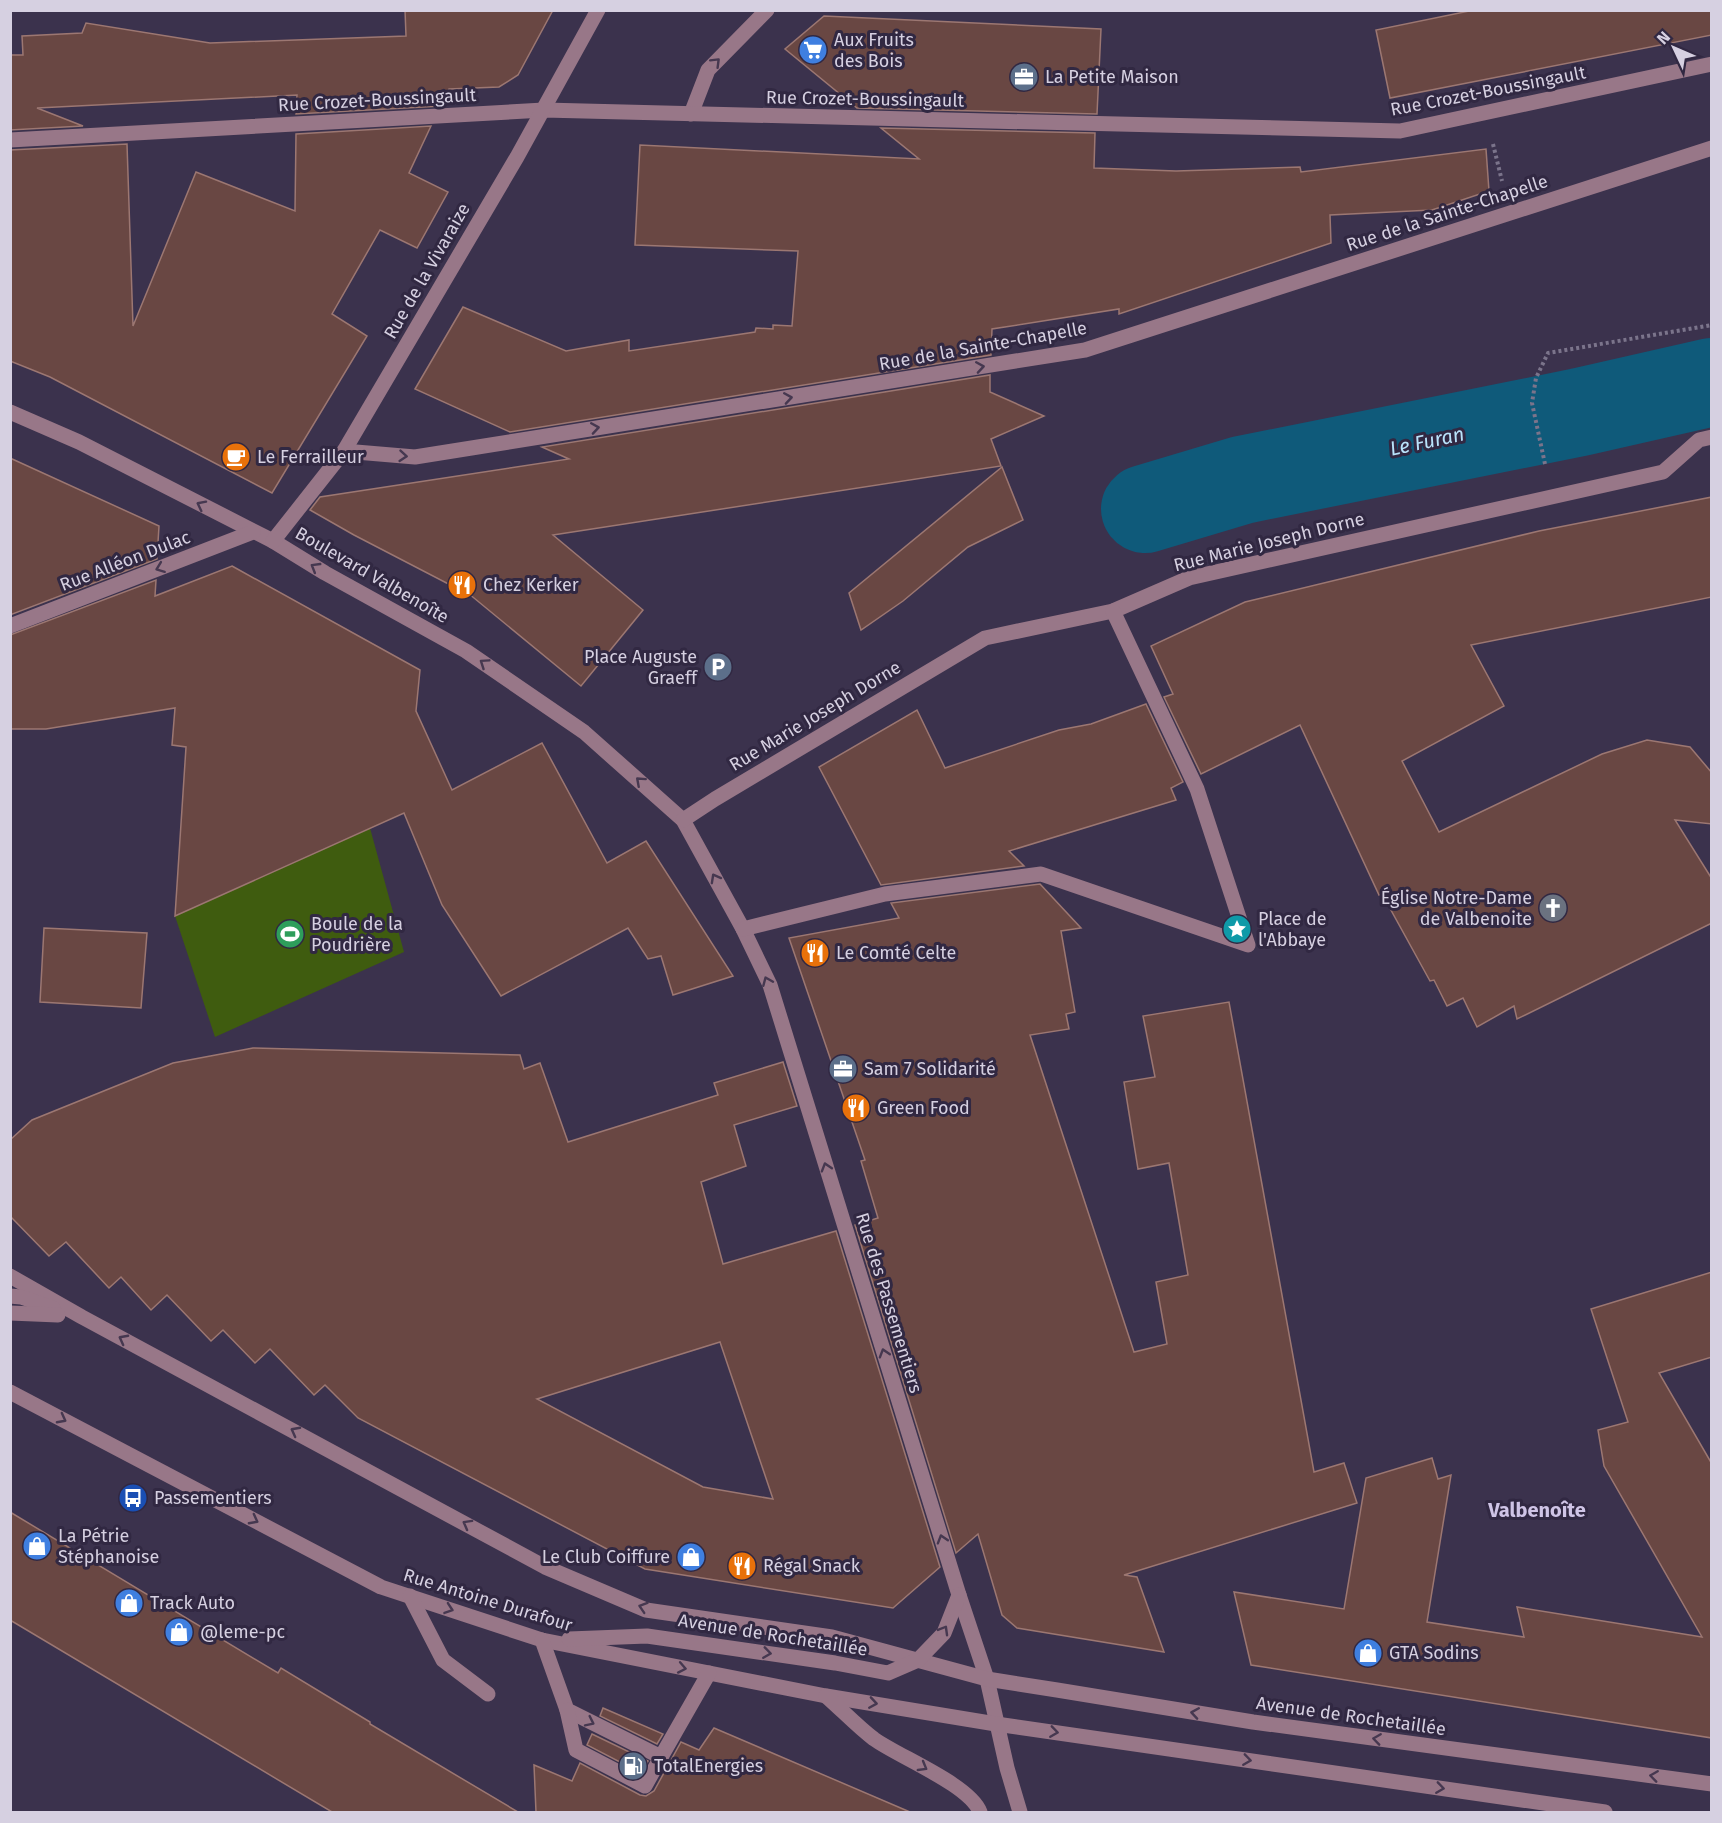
<svg xmlns="http://www.w3.org/2000/svg" width="1722" height="1823" viewBox="0 0 1722 1823" font-family="'Fira Sans',sans-serif">
  <rect width="100%" height="100%" fill="#3b324d"/>
  <path fill="#3f5c0f" d="M 370,828 L 404,952 L 215,1037 L 175,916 Z"/>
  <g fill="none" stroke-linecap="round" stroke-linejoin="round">
    <path stroke="#0f5a7a" stroke-width="88" d="M 1145,509 L 1242,480 L 1580,412 L 1712,382"/>
  </g>
  <g fill="#694743" stroke="#9c7772" stroke-width="1.5" fill-rule="evenodd">
    <path d="M 405,10 L 553,10 L 518,75 L 499,87 L 449,89 L 441,106 L 296,114 L 297,95 L 37,108 L 83,126 L 10,130 L 10,55 L 23,55 L 22,36 L 82,33 L 86,23 L 210,43 L 406,36 Z"/>
    <path d="M 1474,10 L 1712,10 L 1712,35 L 1390,98 L 1376,30 Z"/>
    <path d="M 824,16 L 1101,29 L 1097,114 L 857,108 L 785,49 Z"/>
    <path d="M 431,126 L 409,173 L 448,192 L 417,248 L 380,230 L 332,314 L 367,336 L 272,493 L 50,377 L 10,361 L 10,150 L 127,144 L 133,326 L 196,172 L 295,211 L 296,134 Z"/>
    <path d="M 881,128 L 1095,133 L 1094,168 L 1176,171 L 1300,167 L 1301,172 L 1486,149 L 1489,191 L 1432,210 L 1330,215 L 1331,243 L 1119,314 L 1119,309 L 992,329 L 991,355 L 510,432 L 415,389 L 463,307 L 566,351 L 629,340 L 629,351 L 755,332 L 756,328 L 773,329 L 773,325 L 792,326 L 798,251 L 635,245 L 640,145 L 919,159 Z"/>
    <path d="M 990,375 L 990,392 L 1044,416 L 991,439 L 1001,466 L 553,535 L 643,610 L 581,686 L 457,584 L 460,590 L 354,535 L 310,510 L 320,497 L 569,459 L 542,447 Z"/>
    <path d="M 10,458 L 159,526 L 157,559 L 10,615 Z"/>
    <path d="M 1002,467 L 1023,520 L 968,547 L 903,601 L 861,630 L 849,593 Z"/>
    <path d="M 1712,497 L 1712,597 L 1471,645 L 1504,706 L 1402,761 L 1439,832 L 1602,754 L 1647,740 L 1690,747 L 1712,773 L 1712,824 L 1675,820 L 1712,879 L 1712,923 L 1517,1019 L 1514,1006 L 1477,1027 L 1463,998 L 1447,1006 L 1434,980 L 1430,981 L 1382,894 L 1379,895 L 1300,725 L 1201,774 L 1164,697 L 1173,694 L 1151,646 L 1245,602 L 1539,531 Z"/>
    <path d="M 232,566 L 420,670 L 416,711 L 452,790 L 542,743 L 607,863 L 646,841 L 733,976 L 673,995 L 661,956 L 648,959 L 628,928 L 501,996 L 442,905 L 404,813 L 175,916 L 186,747 L 172,745 L 175,708 L 46,729 L 10,729 L 10,635 L 156,580 L 155,596 Z"/>
    <path d="M 1146,704 L 1183,782 L 1171,788 L 1176,800 L 1009,851 L 1024,866 L 881,885 L 819,767 L 917,710 L 945,768 L 1059,730 L 1091,724 Z"/>
    <path d="M 1040,884 L 1081,928 L 1061,931 L 1075,1012 L 1066,1014 L 1069,1029 L 1030,1035 L 1134,1352 L 1167,1344 L 1156,1282 L 1188,1275 L 1169,1163 L 1138,1169 L 1124,1082 L 1155,1077 L 1143,1016 L 1229,1002 L 1314,1472 L 1344,1463 L 1357,1503 L 1124,1575 L 1137,1577 L 1164,1652 L 1017,1628 L 1002,1615 L 978,1534 L 956,1553 L 855,1225 L 878,1218 L 861,1161 L 865,1160 L 789,938 L 899,918 L 891,903 Z"/>
    <path d="M 44,928 L 147,933 L 141,1008 L 40,1002 Z"/>
    <path d="M 253,1048 L 520,1055 L 524,1069 L 540,1063 L 568,1142 L 718,1095 L 714,1083 L 783,1062 L 797,1106 L 734,1125 L 746,1166 L 701,1182 L 723,1264 L 836,1231 L 940,1567 L 893,1608 L 645,1569 L 358,1418 L 325,1385 L 314,1395 L 270,1349 L 255,1363 L 223,1330 L 211,1341 L 167,1295 L 151,1310 L 121,1277 L 109,1288 L 66,1242 L 49,1256 L 10,1216 L 10,1140 L 32,1120 L 173,1063 ZM 720,1342 L 773,1499 L 703,1487 L 537,1399 Z"/>
    <path d="M 1712,1272 L 1712,1357 L 1659,1373 L 1712,1464 L 1712,1738 L 1251,1665 L 1234,1592 L 1344,1609 L 1366,1478 L 1432,1458 L 1438,1479 L 1451,1475 L 1427,1622 L 1524,1637 L 1517,1607 L 1702,1637 L 1604,1466 L 1598,1430 L 1628,1422 L 1591,1309 Z"/>
    <path d="M 10,1512 L 278,1673 L 281,1668 L 370,1722 L 370,1724 L 518,1812 L 332,1812 L 10,1620 Z"/>
    <path d="M 603,1708 L 663,1734 L 657,1744 L 600,1716 Z"/>
    <path d="M 714,1728 L 910,1812 L 536,1812 L 534,1765 L 572,1781 L 580,1763 L 640,1795 L 646,1796 L 654,1791 L 681,1742 L 699,1750 Z"/>
    <path d="M 592,1734 L 648,1761 L 641,1773 L 587,1745 Z"/>
  </g>
  <g fill="none" stroke-linecap="round" stroke-linejoin="round">
    <g stroke="#7b748b" stroke-width="4" stroke-dasharray="3 3" stroke-linecap="butt">
      <path d="M 1493,144 L 1502,181"/>
      <path d="M 1545,464 L 1532,403 L 1536,378 L 1548,353 L 1712,325"/>
    </g>
    <g stroke="#987788" stroke-width="15">
      <path d="M 691,114 L 708,70 L 767,10"/>
      <path d="M 10,140 L 544,110 L 1400,131 L 1712,64"/>
      <path d="M 10,412 L 79,442 L 273,541 L 325,573 L 466,651 L 584,732 L 683,820 L 743,929 L 770,985 L 959,1595 L 987,1679 L 1007,1768 L 1020,1812"/>
      <path d="M 344,451 L 415,457 L 1085,350 L 1712,148"/>
      <path d="M 273,541 L 344,451 L 517,157 L 598,10"/>
      <path d="M 10,626 L 253,532"/>
      <path d="M 683,820 L 715,799 L 985,638 L 1113,611 L 1189,578 L 1663,472 L 1699,440 L 1712,437"/>
      <path d="M 743,929 L 885,894 L 1041,874 L 1248,945 L 1197,789 L 1113,611"/>
      <path d="M 10,1276 L 82,1317 L 545,1567 L 646,1610 L 832,1637 L 987,1679 L 1057,1690 L 1253,1722 L 1712,1784"/>
      <path d="M 10,1296 L 21,1297 L 53,1308"/>
      <path d="M 10,1313 L 58,1315"/>
      <path d="M 10,1392 L 381,1587 L 542,1640 L 826,1696 L 996,1724 L 1605,1812"/>
      <path d="M 410,1596 L 443,1660 L 488,1694"/>
      <path d="M 569,1639 L 647,1636 L 835,1663 L 888,1673 L 918,1660 L 944,1633 L 959,1595"/>
      <path d="M 542,1640 L 567,1710 L 661,1757 L 709,1673"/>
      <path d="M 826,1696 C 842,1710 857,1726 874,1739 C 899,1757 970,1785 980,1812"/>
      <path d="M 567,1710 L 576,1750 L 645,1786 L 661,1757"/>
    </g>
  </g>
  <defs><path id="oneway-chevron" d="M-2-3.5L2.5 0L-2 3.5" fill="none" stroke-width="1.6" stroke-linecap="round" stroke-linejoin="round" transform="scale(1.5)"/></defs>
  <g stroke="#463850">
    <use href="#oneway-chevron" transform="translate(716 62) rotate(-45)"/>
    <use href="#oneway-chevron" transform="translate(980 367) rotate(-9)"/>
    <use href="#oneway-chevron" transform="translate(788 398) rotate(-9)"/>
    <use href="#oneway-chevron" transform="translate(595 428) rotate(-9)"/>
    <use href="#oneway-chevron" transform="translate(403 456) rotate(5)"/>
    <use href="#oneway-chevron" transform="translate(201 505) rotate(-153)"/>
    <use href="#oneway-chevron" transform="translate(315 567) rotate(-149)"/>
    <use href="#oneway-chevron" transform="translate(160 568) rotate(159)"/>
    <use href="#oneway-chevron" transform="translate(484 663) rotate(-146)"/>
    <use href="#oneway-chevron" transform="translate(640 781) rotate(-138)"/>
    <use href="#oneway-chevron" transform="translate(715 878) rotate(-119)"/>
    <use href="#oneway-chevron" transform="translate(767 981) rotate(-113)"/>
    <use href="#oneway-chevron" transform="translate(826 1167) rotate(-107)"/>
    <use href="#oneway-chevron" transform="translate(123 1339) rotate(-152)"/>
    <use href="#oneway-chevron" transform="translate(884 1353) rotate(-107)"/>
    <use href="#oneway-chevron" transform="translate(62 1419) rotate(28)"/>
    <use href="#oneway-chevron" transform="translate(295 1431) rotate(-152)"/>
    <use href="#oneway-chevron" transform="translate(254 1520) rotate(28)"/>
    <use href="#oneway-chevron" transform="translate(467 1524) rotate(-151)"/>
    <use href="#oneway-chevron" transform="translate(942 1539) rotate(-107)"/>
    <use href="#oneway-chevron" transform="translate(643 1607) rotate(-162)"/>
    <use href="#oneway-chevron" transform="translate(449 1609) rotate(19)"/>
    <use href="#oneway-chevron" transform="translate(944 1630) rotate(-60)"/>
    <use href="#oneway-chevron" transform="translate(767 1653) rotate(8)"/>
    <use href="#oneway-chevron" transform="translate(682 1668) rotate(11)"/>
    <use href="#oneway-chevron" transform="translate(873 1703) rotate(9)"/>
    <use href="#oneway-chevron" transform="translate(1195 1713) rotate(-171)"/>
    <use href="#oneway-chevron" transform="translate(590 1722) rotate(26)"/>
    <use href="#oneway-chevron" transform="translate(1054 1732) rotate(8)"/>
    <use href="#oneway-chevron" transform="translate(1377 1739) rotate(-172)"/>
    <use href="#oneway-chevron" transform="translate(1247 1760) rotate(8)"/>
    <use href="#oneway-chevron" transform="translate(923 1767) rotate(30)"/>
    <use href="#oneway-chevron" transform="translate(1654 1776) rotate(-172)"/>
    <use href="#oneway-chevron" transform="translate(1440 1788) rotate(8)"/>
  </g>
  <defs>
    <g id="supermarket-disc" transform="scale(1.5)"><circle r="9.5" fill="#3f7fe0" stroke="#312842"/><path d="M-6-5.5h2.5l.6 2H6L4.5 2H-2.5L-4.4-4H-6ZM-1.5 3.2a1.3 1.3 0 1 0 .1 0ZM3 3.2a1.3 1.3 0 1 0 .1 0Z" fill="#fff"/></g>
    <g id="office-disc" transform="scale(1.5)"><circle r="9.5" fill="#5c6f8a" stroke="#312842"/><path d="M-6-3h4V-5.5h4V-3h4V5H-6ZM-1-4.5V-3h2v-1.5ZM-6 0V1H6V0Z" fill="#fff"/></g>
    <g id="cafe-disc" transform="scale(1.5)"><circle r="9.5" fill="#e8710a" stroke="#312842"/><path d="M-5.5-4.5H6V0H3Q3 3.5 0 3.5H-2.5Q-5.5 3.5-5.5 0ZM3-3.2v2h1.7v-2ZM-6 4.5H4V6H-6Z" fill="#fff"/></g>
    <g id="restaurant-disc" transform="scale(1.5)"><circle r="9.5" fill="#e8710a" stroke="#312842"/><path d="M-5-6h1v4h1v-4h1v4h1v-4h1v5L-1.5 .5V6h-2V.5L-5-1ZM5-6V6H3V1.5H1.5Q1.5-4 5-6Z" fill="#fff"/></g>
    <g id="parking-disc" transform="scale(1.5)"><circle r="9.5" fill="#5c6f8a" stroke="#312842"/><path d="M-3.5-5.5H1a3.5 3.5 0 0 1 0 7H-1V5.5H-3.5ZM-1-3.4V-.6H.8a1.4 1.4 0 0 0 0-2.8Z" fill="#fff"/></g>
    <g id="church-disc" transform="scale(1.5)"><circle r="9.5" fill="#6b7280" stroke="#312842"/><path d="M-1.2-6h2.4v3.5h3.3v2.4h-3.3V6h-2.4V-.1h-3.3v-2.4h3.3Z" fill="#fff"/></g>
    <g id="sight-disc" transform="scale(1.5)"><circle r="9.5" fill="#0f9aa8" stroke="#312842"/><path d="M0-6L1.8-2.2L6-1.7L2.9 1.2L3.7 5.4L0 3.3L-3.7 5.4L-2.9 1.2L-6-1.7L-1.8-2.2Z" fill="#fff"/></g>
    <g id="stadium-disc" transform="scale(1.5)"><circle r="9.5" fill="#2e9e5b" stroke="#312842"/><path d="M0-5a6.5 5 0 1 0 0 10a6.5 5 0 1 0 0-10ZM-3.5-1.8h7v3.6h-7Z" fill="#fff"/></g>
    <g id="bus-disc" transform="scale(1.5)"><circle r="9.5" fill="#1a4fb4" stroke="#312842"/><path d="M-5-6H5V4H4V6H2V4H-2V6H-4V4H-5ZM-3.5-4V0h7V-4ZM-3.5 1.2v1.5H-2V1.2ZM2 1.2v1.5H3.5V1.2Z" fill="#fff"/></g>
    <g id="shop-disc" transform="scale(1.5)"><circle r="9.5" fill="#3f7fe0" stroke="#312842"/><path d="M-5-2.5h2.3a2.7 3.5 0 0 1 5.4 0H5L5.5 6h-11ZM-1.5-2.5h3a1.5 2.3 0 0 0-3 0Z" fill="#fff"/></g>
    <g id="fuel-disc" transform="scale(1.5)"><circle r="9.5" fill="#5c6f8a" stroke="#312842"/><path d="M-5.5-6h7V0h2V4h1.3V-2.5L3-4.5l.8-.8L6-3V5H2.5V1h-1V6h-7ZM-4.2-4.7v3.2H.2V-4.7Z" fill="#fff"/></g>
  </defs>
  <g fill-rule="evenodd">
    <use href="#supermarket-disc" x="813" y="50"/>
    <use href="#office-disc" x="1024" y="77"/>
    <use href="#cafe-disc" x="236" y="457"/>
    <use href="#restaurant-disc" x="462" y="585"/>
    <use href="#parking-disc" x="718" y="667"/>
    <use href="#church-disc" x="1553" y="908"/>
    <use href="#sight-disc" x="1237" y="929"/>
    <use href="#stadium-disc" x="290" y="934"/>
    <use href="#restaurant-disc" x="815" y="953"/>
    <use href="#office-disc" x="843" y="1069"/>
    <use href="#restaurant-disc" x="856" y="1108"/>
    <use href="#bus-disc" x="133" y="1498"/>
    <use href="#shop-disc" x="37" y="1546"/>
    <use href="#shop-disc" x="691" y="1557"/>
    <use href="#restaurant-disc" x="742" y="1566"/>
    <use href="#shop-disc" x="129" y="1603"/>
    <use href="#shop-disc" x="179" y="1632"/>
    <use href="#shop-disc" x="1368" y="1653"/>
    <use href="#fuel-disc" x="633" y="1766"/>
  </g>
  <g text-anchor="middle" stroke-width="6" stroke-linejoin="round" paint-order="stroke">
    <g font-size="18" fill="#d6d0e1" stroke="#312842" text-anchor="start">
      <text x="834" y="46">Aux Fruits<tspan x="834" dy="21">des Bois</tspan></text>
      <text x="1045" y="83">La Petite Maison</text>
      <text x="257" y="463">Le Ferrailleur</text>
      <text x="483" y="591">Chez Kerker</text>
      <text x="697" y="663" text-anchor="end">Place Auguste<tspan x="697" dy="21">Graeff</tspan></text>
      <text x="1532" y="904" text-anchor="end">Église Notre-Dame<tspan x="1532" dy="21">de Valbenoite</tspan></text>
      <text x="1258" y="925">Place de<tspan x="1258" dy="21">l'Abbaye</tspan></text>
      <text x="311" y="930">Boule de la<tspan x="311" dy="21">Poudrière</tspan></text>
      <text x="836" y="959">Le Comté Celte</text>
      <text x="864" y="1075">Sam 7 Solidarité</text>
      <text x="877" y="1114">Green Food</text>
      <text x="154" y="1504">Passementiers</text>
      <text x="58" y="1542">La Pétrie<tspan x="58" dy="21">Stéphanoise</tspan></text>
      <text x="670" y="1563" text-anchor="end">Le Club Coiffure</text>
      <text x="763" y="1572">Régal Snack</text>
      <text x="150" y="1609">Track Auto</text>
      <text x="200" y="1638">@leme-pc</text>
      <text x="1389" y="1659">GTA Sodins</text>
      <text x="654" y="1772">TotalEnergies</text>
    </g>
    <g font-size="18" fill="#d6d0e1" stroke="#312842">
      <text transform="translate(1488 91) rotate(-11)" y="6">Rue Crozet-Boussingault</text>
      <text transform="translate(865 99) rotate(1)" y="6">Rue Crozet-Boussingault</text>
      <text transform="translate(377 100) rotate(-3)" y="6">Rue Crozet-Boussingault</text>
      <text transform="translate(1447 213) rotate(-18)" y="6">Rue de la Sainte-Chapelle</text>
      <text transform="translate(427 271) rotate(-60)" y="6">Rue de la Vivaraize</text>
      <text transform="translate(983 346) rotate(-10)" y="6">Rue de la Sainte-Chapelle</text>
      <text transform="translate(1269 542) rotate(-14)" y="6">Rue Marie Joseph Dorne</text>
      <text transform="translate(125 561) rotate(-21)" y="6">Rue Alléon Dulac</text>
      <text transform="translate(372 575) rotate(30)" y="6">Boulevard Valbenoîte</text>
      <text transform="translate(815 716) rotate(-31)" y="6">Rue Marie Joseph Dorne</text>
      <text transform="translate(889 1303) rotate(73)" y="6">Rue des Passementiers</text>
      <text transform="translate(488 1600) rotate(17)" y="6">Rue Antoine Durafour</text>
      <text transform="translate(773 1635) rotate(9)" y="6">Avenue de Rochetaillée</text>
      <text transform="translate(1351 1716) rotate(8)" y="6">Avenue de Rochetaillée</text>
    </g>
    <g font-size="20" font-style="italic" fill="#b9e3fb" stroke="#312842">
      <text transform="translate(1427 441) rotate(-12)" y="7">Le Furan</text>
    </g>
    <g font-size="20" font-weight="bold" fill="#cfc4e6" stroke="#312842">
      <text x="1537" y="1517">Valbenoîte</text>
    </g>
  </g>
  <rect width="1722" height="1823" fill="none" stroke="#d6d0e1" stroke-width="24"/>
  <g transform="translate(1674 48) rotate(314)" stroke="#312842" stroke-width="4.5" paint-order="stroke">
  <path d="M0-4.5L10 22L0 15L-10 22Z" fill="#d6d0e1"/>
  <text y="-9" font-size="16" font-weight="bold" text-anchor="middle" fill="#d6d0e1">N</text>
  </g>
</svg>
